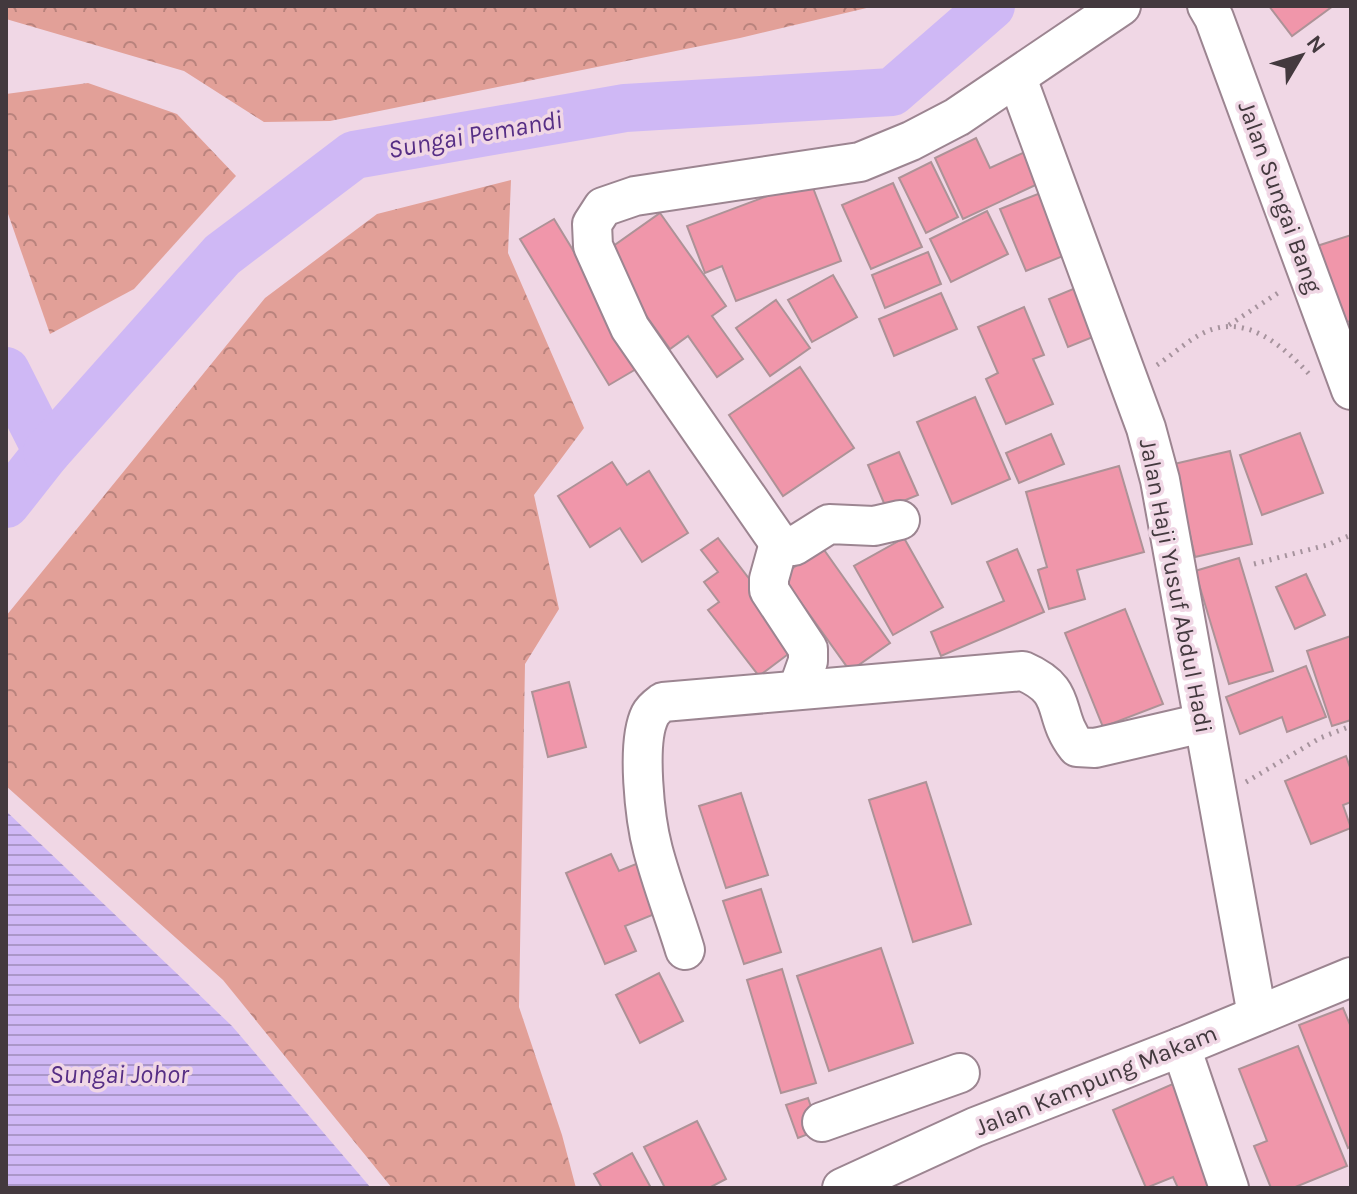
<svg xmlns="http://www.w3.org/2000/svg" width="1357" height="1194" viewBox="0 0 1357 1194" font-family="Karla,sans-serif">
  <defs>
    <pattern id="forest-crowns" width="20" height="18" patternUnits="userSpaceOnUse" patternTransform="scale(2)"><rect width="20" height="18" fill="#e2a098"/><path d="M2 6a3 3 0 1 1 6 0M12 15a3 3 0 1 1 6 0" fill="none" stroke="#b9837d"/></pattern>
    <pattern id="water-rules" width="6" height="5" patternUnits="userSpaceOnUse" patternTransform="scale(2)"><rect width="6" height="5" fill="#cfb8f5"/><path d="M0 2.5h6" fill="none" stroke="#aa97c8"/></pattern>
  </defs>
  <rect width="100%" height="100%" fill="#f0d7e5"/>
  <g fill="url(#forest-crowns)">
    <path d="M 6,6 L 875,6 L 740,38 L 330,121 L 264,122 L 184,71 L 6,19 Z"/>
    <path d="M 88,83 L 177,114 L 236,176 L 134,289 L 50,334 L 6,208 L 6,94 Z"/>
    <path d="M 511,180 L 508,253 L 584,428 L 534,495 L 559,609 L 525,664 L 519,1007 L 562,1135 L 576,1188 L 392,1188 L 223,980 L 6,786 L 6,616 L 265,298 L 377,214 Z"/>
  </g>
  <path fill="url(#water-rules)" d="M 6,811 L 232,1026 L 371,1188 L 6,1188 Z"/>
  <g fill="none" stroke-linecap="round" stroke-linejoin="round">
    <g stroke="#cfb8f5" stroke-width="48">
      <path d="M 6,371 L 47,452 L 6,504"/>
      <path d="M 47,452 L 222,255 L 354,155 L 625,108 L 892,92 L 991,6"/>
    </g>
  </g>
  <g fill="#f096aa" stroke="#ad9297" stroke-width="2">
    <path d="M 1269,6 L 1333,6 L 1292,36 Z"/>
    <path d="M 976,138 L 990,168 L 1027,151 L 1042,182 L 963,219 L 935,158 Z"/>
    <path d="M 931,162 L 958,217 L 926,233 L 899,178 Z"/>
    <path d="M 810,180 L 841,261 L 736,301 L 722,266 L 705,273 L 687,226 Z"/>
    <path d="M 893,183 L 922,247 L 871,269 L 842,205 Z"/>
    <path d="M 1043,192 L 1068,254 L 1026,271 L 1000,209 Z"/>
    <path d="M 987,211 L 1008,254 L 951,282 L 930,239 Z"/>
    <path d="M 660,213 L 726,306 L 712,316 L 743,359 L 717,377 L 688,336 L 670,349 L 602,254 Z"/>
    <path d="M 554,219 L 643,365 L 609,385 L 520,239 Z"/>
    <path d="M 1351,235 L 1351,321 L 1343,323 L 1317,246 Z"/>
    <path d="M 928,252 L 941,284 L 885,308 L 872,275 Z"/>
    <path d="M 833,275 L 857,317 L 812,342 L 788,300 Z"/>
    <path d="M 1078,287 L 1098,335 L 1068,347 L 1049,299 Z"/>
    <path d="M 941,293 L 957,329 L 894,356 L 879,319 Z"/>
    <path d="M 776,300 L 810,348 L 770,376 L 736,328 Z"/>
    <path d="M 1024,307 L 1044,355 L 1033,359 L 1053,404 L 1006,424 L 986,379 L 998,373 L 978,327 Z"/>
    <path d="M 800,367 L 854,448 L 783,496 L 729,415 Z"/>
    <path d="M 975,397 L 1010,479 L 952,504 L 917,422 Z"/>
    <path d="M 1300,433 L 1323,493 L 1262,515 L 1240,455 Z"/>
    <path d="M 1051,434 L 1064,464 L 1019,483 L 1006,453 Z"/>
    <path d="M 1230,451 L 1252,544 L 1195,557 L 1174,464 Z"/>
    <path d="M 899,452 L 918,495 L 886,508 L 868,465 Z"/>
    <path d="M 612,462 L 627,485 L 649,471 L 688,533 L 642,562 L 620,528 L 590,547 L 558,496 Z"/>
    <path d="M 1119,466 L 1144,552 L 1077,570 L 1085,599 L 1049,609 L 1038,570 L 1047,567 L 1026,492 Z"/>
    <path d="M 718,538 L 773,610 L 791,652 L 759,676 L 708,610 L 719,602 L 704,582 L 718,572 L 701,550 Z"/>
    <path d="M 904,538 L 943,607 L 893,635 L 854,566 Z"/>
    <path d="M 822,547 L 890,643 L 850,671 L 782,576 Z"/>
    <path d="M 1017,549 L 1044,612 L 941,656 L 931,632 L 1004,601 L 987,562 Z"/>
    <path d="M 1239,558 L 1273,671 L 1229,684 L 1195,571 Z"/>
    <path d="M 1306,574 L 1325,615 L 1295,629 L 1276,587 Z"/>
    <path d="M 1125,609 L 1163,704 L 1103,727 L 1065,633 Z"/>
    <path d="M 1351,636 L 1351,720 L 1332,726 L 1307,651 Z"/>
    <path d="M 1306,666 L 1326,717 L 1287,732 L 1282,717 L 1240,734 L 1226,697 Z"/>
    <path d="M 569,682 L 586,747 L 548,757 L 532,692 Z"/>
    <path d="M 1346,756 L 1351,770 L 1351,802 L 1343,805 L 1351,828 L 1311,844 L 1285,781 Z"/>
    <path d="M 926,782 L 971,924 L 913,942 L 869,800 Z"/>
    <path d="M 741,793 L 768,875 L 726,888 L 699,806 Z"/>
    <path d="M 611,854 L 619,871 L 641,862 L 662,911 L 625,926 L 636,951 L 605,964 L 566,873 Z"/>
    <path d="M 761,889 L 781,952 L 744,964 L 723,901 Z"/>
    <path d="M 881,948 L 913,1043 L 829,1071 L 797,976 Z"/>
    <path d="M 782,969 L 816,1083 L 781,1093 L 747,980 Z"/>
    <path d="M 659,973 L 683,1021 L 640,1043 L 616,995 Z"/>
    <path d="M 1343,1008 L 1351,1027 L 1351,1146 L 1348,1148 L 1299,1025 Z"/>
    <path d="M 1298,1046 L 1347,1166 L 1293,1188 L 1271,1188 L 1254,1146 L 1267,1141 L 1239,1069 Z"/>
    <path d="M 1175,1083 L 1220,1188 L 1178,1188 L 1173,1177 L 1146,1188 L 1113,1110 Z"/>
    <path d="M 808,1098 L 819,1130 L 798,1138 L 786,1105 Z"/>
    <path d="M 697,1121 L 726,1179 L 709,1188 L 665,1188 L 644,1147 Z"/>
    <path d="M 632,1153 L 651,1188 L 602,1188 L 594,1174 Z"/>
  </g>
  <g fill="none" stroke-linecap="round" stroke-linejoin="round">
    <g stroke="#9c8591" stroke-width="42">
      <g id="minor">
        <path d="M 1207,6 L 1214,18 L 1351,390"/>
        <path d="M 1017,78 L 1146,428 L 1160,480 L 1257,1015"/>
        <path d="M 900,520 L 874,526 L 829,524 L 794,546 L 779,543 L 630,328 L 593,246 L 592,224 L 603,207 L 635,196 L 860,162 L 911,141 L 957,117 L 1121,6"/>
        <path d="M 779,543 L 769,579 L 769,590 L 808,649 L 808,661 L 798,689"/>
        <path d="M 685,950 C 675,917 662,884 653,850 C 645,820 636,743 650,715 C 653,709 659,705 663,702 L 1023,671 C 1071,692 1050,712 1077,747 L 1095,748 L 1203,723"/>
        <path d="M 1181,1047 L 1229,1188"/>
        <path d="M 822,1122 L 960,1073"/>
        <path d="M 842,1188 L 975,1127 L 1181,1047 L 1351,977"/>
      </g>
    </g>
    <g stroke="#a6939d" stroke-width="5" stroke-dasharray="2 6" stroke-linecap="butt">
      <path d="M 1229,325 L 1281,291"/>
      <path d="M 1157,365 C 1172,355 1187,341 1203,333 C 1246,312 1283,346 1311,376"/>
      <path d="M 1254,564 L 1327,545 L 1351,535"/>
      <path d="M 1246,782 L 1320,738 L 1351,726"/>
    </g>
    <use href="#minor" stroke="#fff" stroke-width="38"/>
  </g>
  <g text-anchor="middle" stroke-width="7" stroke-linejoin="round" paint-order="stroke">
    <g font-size="24" fill="#43393e" stroke="#f0d7e5">
      <text transform="translate(1280 197) rotate(70)" y="8">Jalan Sungai Bang</text>
      <text transform="translate(1176 586) rotate(79)" y="8">Jalan Haji Yusuf Abdul Hadi</text>
      <text transform="translate(1096 1080) rotate(-22)" y="8">Jalan Kampung Makam</text>
    </g>
    <g font-size="26" font-style="italic" fill="#562e85" stroke="#f0d7e5">
      <text transform="translate(475 134) rotate(-10)" y="9">Sungai Pemandi</text>
      <text x="119" y="1083">Sungai Johor</text>
    </g>
  </g>
  <rect width="1357" height="1194" fill="none" stroke="#43393e" stroke-width="16"/>
  <g transform="translate(1301 56) rotate(52)" stroke="#f0d7e5" stroke-width="6" paint-order="stroke">
  <path d="M0-6L14 30L0 20L-14 30Z" fill="#43393e"/>
  <text y="-12" font-size="22" font-weight="bold" text-anchor="middle" fill="#43393e">N</text>
  </g>
</svg>
